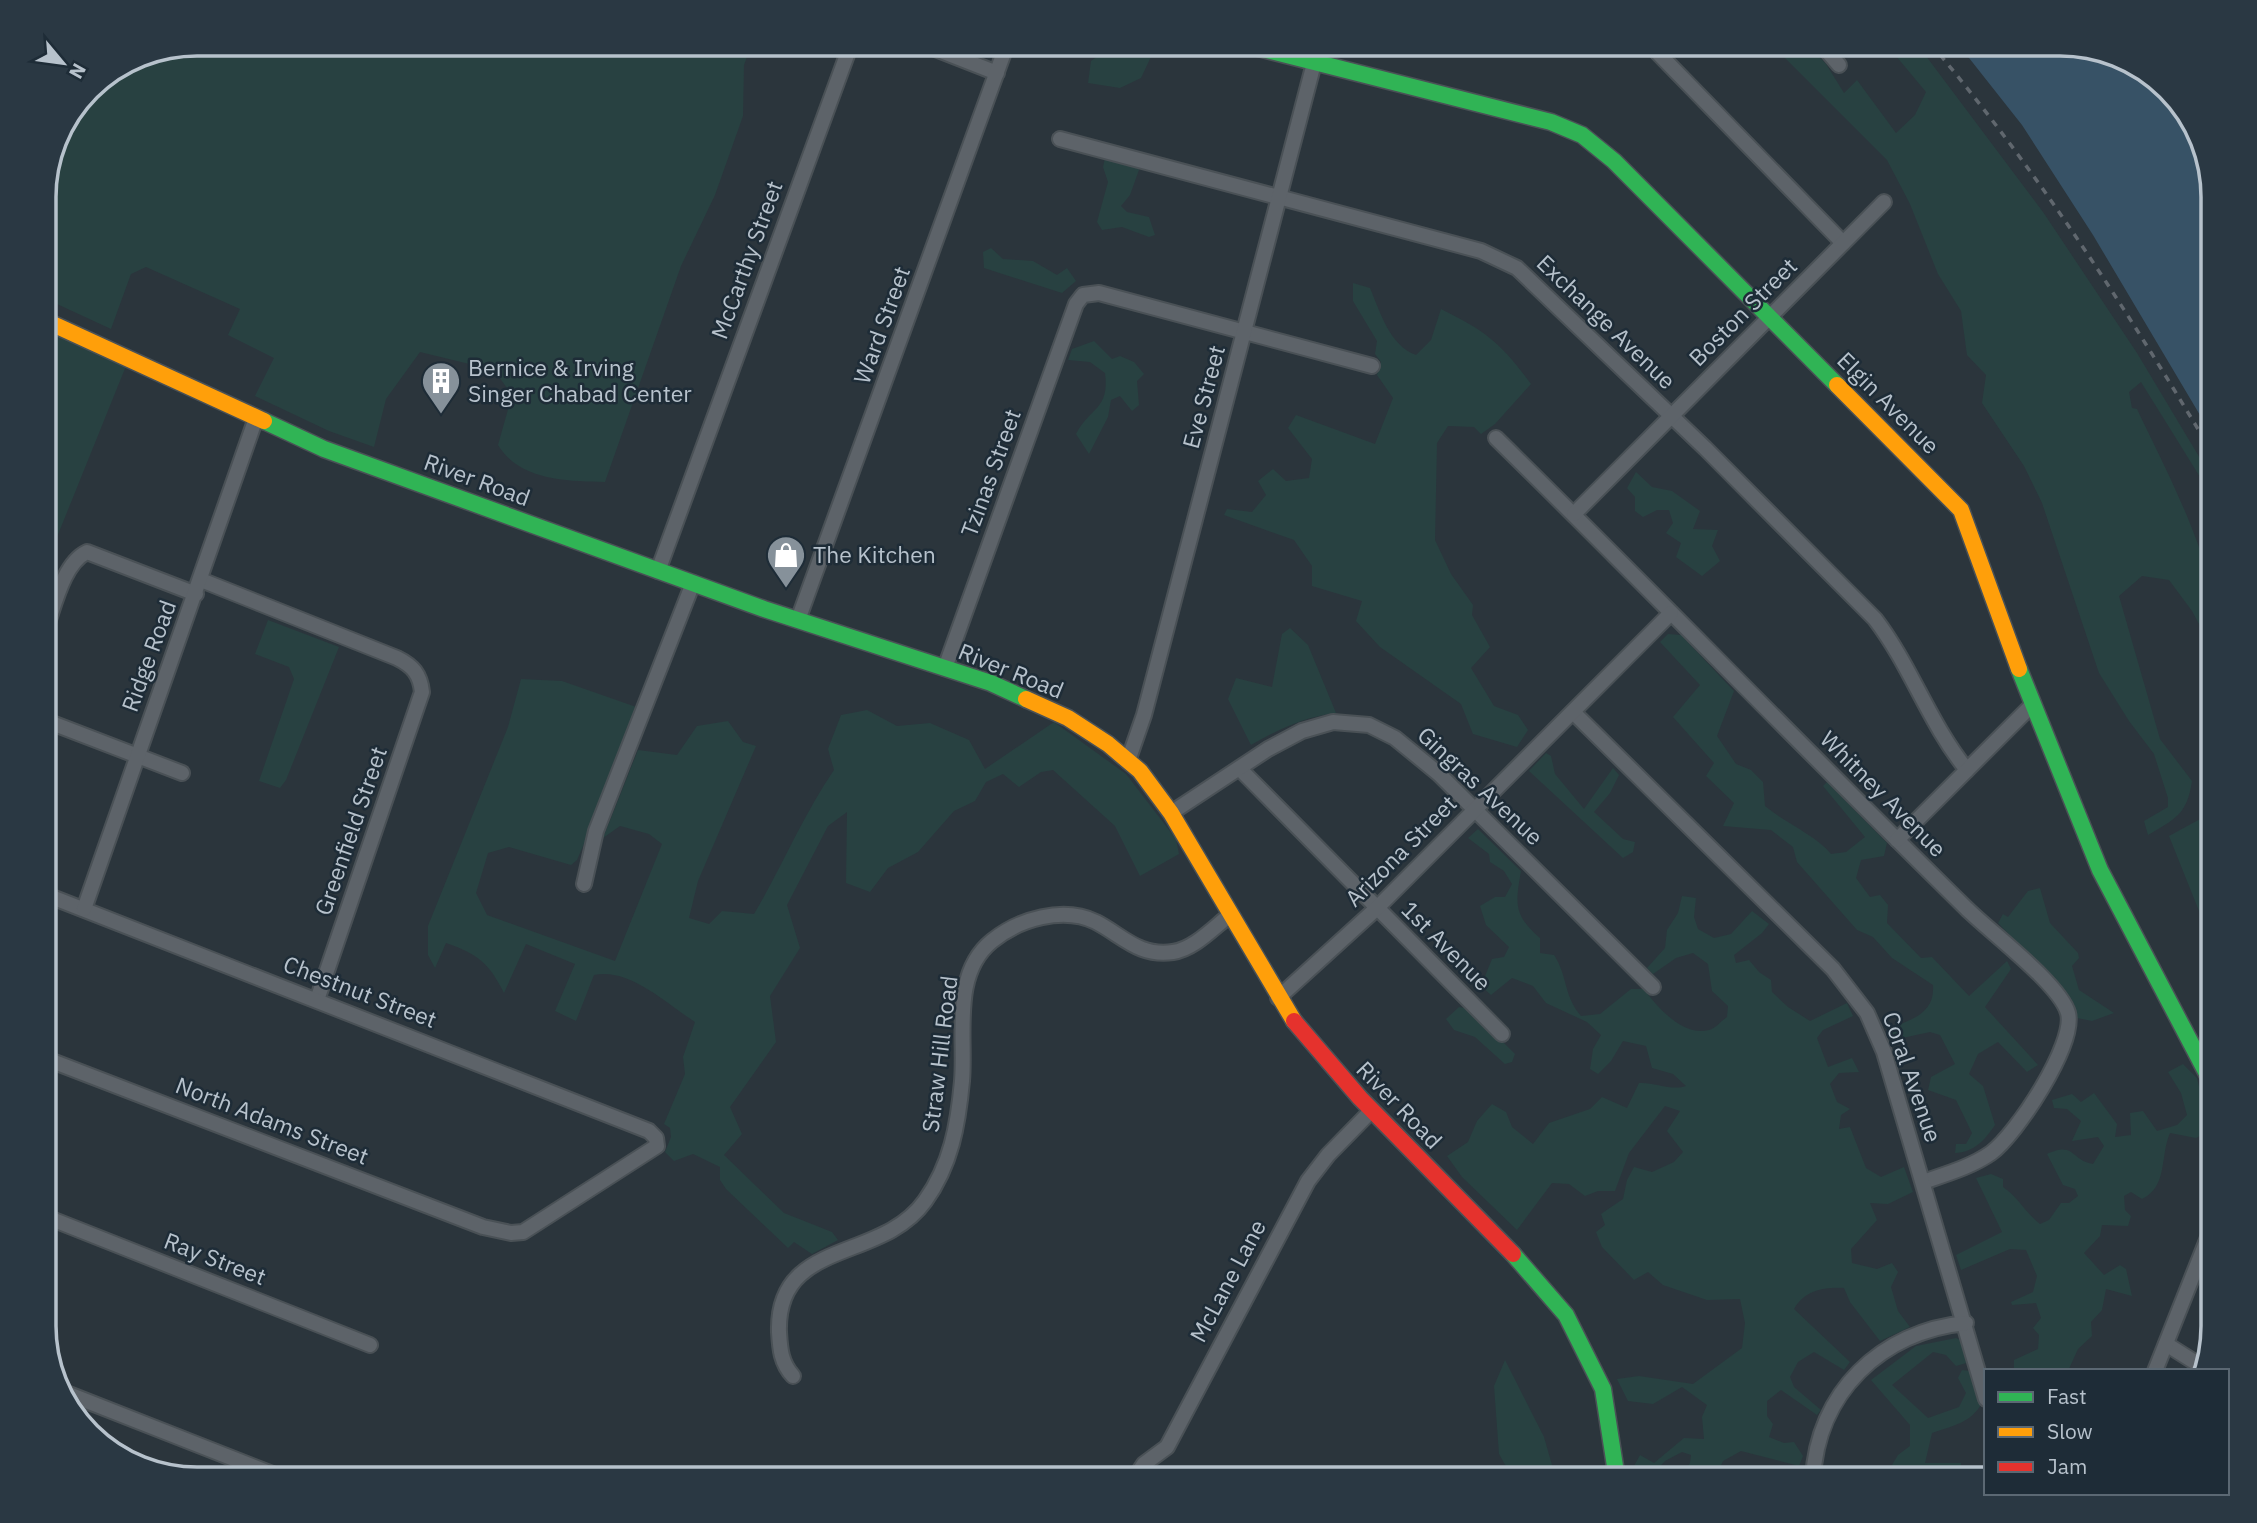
<svg xmlns="http://www.w3.org/2000/svg" width="2257" height="1523" viewBox="0 0 2257 1523" font-family="'IBM Plex Sans',sans-serif">
  <rect width="100%" height="100%" fill="#2b353c"/>
  <g fill="#284141">
    <path d="M 197,44 L 752,44 L 744,65 L 743,116 L 715,195 L 681,266 L 605,482 C 567,481 520,481 498,445 L 512,395 L 494,370 L 420,352 L 386,399 L 374,447 L 329,431 L 255,396 L 274,358 L 228,335 L 240,309 L 146,267 L 131,274 L 111,329 L 44,298 L 44,187 L 56,138 L 89,88 L 139,55 Z"/>
    <path d="M 1110,44 L 1157,44 L 1141,78 L 1120,88 L 1088,83 L 1091,61 L 1108,49 Z"/>
    <path d="M 1771,44 L 1807,44 L 1826,64 L 1844,93 L 1857,80 L 1896,133 L 1915,115 L 1926,92 L 1886,44 L 1917,44 L 2043,212 L 2137,353 L 2213,480 L 2213,506 L 2200,477 L 2141,382 L 2129,392 L 2132,408 L 2137,409 C 2163,465 2232,590 2212,648 L 2192,611 L 2169,580 L 2142,576 L 2119,596 L 2160,739 L 2192,781 C 2187,815 2175,819 2148,835 L 2144,821 L 2168,807 L 2168,798 L 2154,754 L 2129,721 L 2099,673 L 2042,503 L 2024,466 L 1982,403 L 1986,375 L 1967,355 L 1961,311 L 1938,274 L 1910,204 L 1887,160 Z"/>
    <path d="M 1105,158 L 1140,167 L 1130,195 L 1121,206 L 1127,212 L 1149,217 L 1155,235 L 1149,237 L 1122,227 L 1102,230 L 1097,222 L 1108,182 L 1103,167 Z"/>
    <path d="M 991,248 L 1003,259 L 1033,261 L 1057,275 L 1067,268 L 1076,281 L 1062,293 L 984,268 L 983,252 Z"/>
    <path d="M 1353,283 L 1370,288 C 1380,312 1390,346 1416,355 L 1431,340 L 1441,309 C 1487,332 1500,342 1531,384 L 1495,424 L 1481,434 L 1474,427 L 1448,426 L 1437,443 L 1435,540 L 1451,574 L 1473,605 L 1472,615 L 1490,647 L 1471,668 L 1494,706 L 1518,715 L 1528,730 L 1517,747 L 1473,734 L 1461,704 L 1380,647 L 1356,621 L 1362,601 L 1312,586 L 1312,566 L 1294,540 L 1224,515 L 1227,509 L 1252,512 L 1266,495 L 1258,481 L 1273,469 L 1286,481 L 1309,478 L 1312,459 L 1288,428 L 1296,415 L 1375,444 L 1393,398 L 1377,375 L 1381,362 L 1375,354 L 1377,341 L 1353,301 Z"/>
    <path d="M 44,330 L 126,366 L 55,542 L 44,539 Z"/>
    <path d="M 1094,341 L 1112,359 L 1120,356 L 1134,362 L 1144,374 L 1137,381 L 1139,405 L 1132,411 L 1120,396 L 1111,400 L 1108,417 L 1089,454 L 1076,434 C 1089,408 1110,410 1105,373 L 1090,362 L 1068,360 L 1072,349 Z"/>
    <path d="M 1636,472 L 1652,487 L 1672,491 L 1700,511 L 1693,529 L 1718,530 L 1712,546 L 1720,561 L 1702,576 L 1676,557 L 1681,543 L 1666,533 L 1673,523 L 1669,510 L 1657,510 L 1643,517 L 1635,511 L 1635,497 L 1627,488 Z"/>
    <path d="M 268,620 L 339,647 L 286,780 L 280,788 L 259,781 L 294,679 L 289,667 L 255,654 Z"/>
    <path d="M 1290,628 L 1308,645 L 1336,713 C 1304,717 1279,729 1251,745 L 1228,699 L 1236,678 L 1272,687 L 1282,634 Z"/>
    <path d="M 1668,634 L 1681,635 L 1734,691 L 1717,736 L 1736,764 L 1751,770 L 1763,782 L 1765,806 C 1785,823 1816,835 1831,854 L 1846,852 L 1865,837 L 1823,786 L 1827,782 L 1887,843 L 1884,856 L 1861,860 L 1856,878 L 1870,897 L 1880,895 L 1888,905 L 1887,923 L 1921,958 L 1932,957 L 1969,996 L 2007,961 L 2011,969 L 1985,1007 L 2038,1065 L 2027,1072 L 1998,1042 L 1978,1054 L 1969,1074 L 1983,1086 L 1995,1125 C 1984,1141 1974,1152 1955,1153 L 1956,1144 L 1966,1144 L 1972,1133 L 1956,1100 L 1928,1090 L 1931,1077 L 1955,1064 L 1940,1035 L 1930,1032 L 1893,1040 L 1891,1028 C 1913,1019 1935,1013 1933,985 L 1892,958 L 1873,937 L 1857,930 L 1797,862 L 1793,847 L 1771,830 L 1723,826 L 1734,803 L 1706,776 L 1714,763 L 1673,717 L 1700,685 L 1660,642 Z"/>
    <path d="M 521,679 L 562,681 L 642,709 L 577,860 L 571,865 L 509,847 L 488,853 L 476,893 L 487,915 L 615,961 L 662,844 L 649,834 L 620,826 L 603,838 L 638,750 L 677,755 L 697,726 L 728,721 L 743,742 L 756,746 L 698,881 L 689,918 L 709,924 L 722,911 L 754,914 C 782,867 803,815 834,770 L 828,749 L 841,715 L 867,710 L 897,726 L 930,723 L 969,740 L 985,769 L 1054,722 L 1126,774 L 1176,839 L 1179,854 L 1140,876 L 1115,826 L 1053,770 L 1041,772 L 1019,787 L 1003,774 L 986,782 L 975,801 L 954,811 L 918,852 L 888,868 L 870,892 L 846,883 L 847,812 L 828,826 L 787,905 L 800,948 L 770,996 L 776,1042 L 730,1107 L 742,1134 L 724,1155 L 784,1213 L 832,1232 L 838,1240 L 812,1254 L 794,1242 L 788,1248 L 726,1189 L 720,1180 L 720,1167 L 693,1154 L 674,1161 L 665,1152 L 671,1137 L 670,1128 L 664,1124 L 685,1074 L 683,1057 L 695,1022 C 667,1004 629,967 594,975 L 576,1021 L 555,1011 L 575,964 L 526,944 L 504,993 C 489,963 478,954 446,943 L 435,968 L 428,955 L 428,926 L 508,727 Z"/>
    <path d="M 1546,753 L 1551,756 L 1555,774 L 1584,809 L 1613,768 L 1619,775 L 1610,793 L 1594,812 L 1623,839 L 1635,842 L 1633,852 L 1623,858 L 1529,771 Z"/>
    <path d="M 2213,812 L 2213,946 L 2169,836 Z"/>
    <path d="M 1478,829 L 1521,871 C 1515,905 1514,915 1540,938 L 1540,953 L 1554,955 C 1568,976 1563,995 1581,1016 L 1600,1014 L 1631,989 L 1644,989 C 1657,1007 1683,1037 1709,1030 C 1715,1029 1721,1021 1727,1017 L 1728,1006 L 1712,991 L 1708,964 L 1693,953 L 1676,958 L 1653,974 L 1647,968 L 1665,948 L 1667,930 L 1678,913 L 1682,896 L 1696,898 L 1694,917 L 1698,929 L 1714,938 L 1731,934 L 1752,911 L 1769,924 L 1762,933 L 1734,955 L 1736,963 L 1749,960 L 1759,972 L 1771,980 L 1772,992 L 1788,1007 L 1810,1021 L 1847,1003 L 1853,1016 L 1823,1030 L 1817,1038 L 1828,1067 L 1852,1058 L 1859,1072 L 1839,1073 L 1830,1084 L 1837,1102 L 1850,1109 L 1841,1115 L 1839,1129 L 1850,1127 L 1866,1168 L 1881,1177 L 1904,1167 L 1913,1192 L 1888,1204 L 1870,1203 L 1877,1220 L 1851,1249 L 1852,1263 L 1877,1269 L 1892,1263 L 1898,1272 L 1891,1287 L 1898,1311 L 1910,1327 L 1880,1341 L 1850,1302 L 1844,1288 C 1824,1287 1805,1290 1794,1309 L 1850,1362 L 1844,1370 L 1814,1352 L 1798,1362 L 1790,1377 L 1794,1387 L 1821,1410 L 1817,1415 L 1781,1390 L 1767,1401 L 1767,1416 L 1773,1424 L 1769,1437 L 1784,1443 L 1794,1442 L 1803,1456 L 1799,1466 L 1741,1451 L 1723,1461 L 1715,1479 L 1679,1479 L 1690,1463 L 1691,1455 L 1682,1452 L 1665,1461 L 1648,1479 L 1633,1479 L 1634,1466 L 1640,1455 L 1654,1463 L 1684,1438 L 1704,1439 L 1702,1417 L 1707,1405 L 1682,1387 L 1653,1404 L 1628,1401 L 1617,1379 L 1639,1376 L 1693,1384 L 1742,1348 L 1745,1323 L 1740,1299 L 1707,1300 L 1663,1285 L 1648,1272 L 1634,1280 L 1602,1247 L 1596,1232 L 1605,1225 L 1601,1214 L 1623,1199 L 1627,1180 L 1634,1167 L 1652,1172 L 1674,1162 L 1683,1152 L 1667,1131 L 1680,1111 L 1665,1106 L 1629,1153 L 1615,1191 L 1598,1191 L 1585,1196 L 1569,1184 L 1552,1183 L 1517,1230 L 1462,1177 L 1447,1156 L 1468,1142 L 1477,1121 L 1492,1104 L 1506,1112 L 1512,1127 L 1533,1144 L 1549,1123 L 1590,1109 L 1602,1097 L 1627,1108 L 1639,1083 C 1654,1082 1672,1091 1686,1086 L 1673,1074 L 1652,1068 L 1646,1046 L 1623,1041 L 1611,1061 L 1598,1074 L 1590,1069 L 1593,1049 L 1601,1035 L 1587,1022 L 1546,1003 L 1533,986 L 1512,978 L 1491,995 L 1481,986 L 1492,959 L 1504,957 L 1509,947 L 1486,925 L 1480,906 L 1495,897 L 1505,897 L 1512,884 L 1504,871 L 1490,862 L 1489,854 L 1468,838 Z"/>
    <path d="M 2040,888 L 2050,923 L 2078,953 L 2079,958 L 2072,966 L 2079,990 L 2114,1013 L 2092,1021 L 2077,1018 L 2064,991 L 1998,923 L 2003,914 L 2008,917 L 2028,891 Z"/>
    <path d="M 1459,1007 L 1470,1009 L 1515,1054 L 1512,1062 L 1505,1064 L 1475,1037 L 1454,1030 L 1446,1019 Z"/>
    <path d="M 2183,1064 L 2197,1078 L 2210,1131 L 2196,1138 L 2170,1133 C 2160,1155 2168,1187 2142,1199 L 2131,1192 L 2124,1196 L 2125,1210 L 2131,1216 L 2128,1226 L 2102,1225 L 2100,1236 L 2084,1253 L 2104,1275 L 2120,1265 L 2126,1269 L 2132,1296 L 2106,1289 L 2102,1310 L 2091,1322 L 2092,1336 L 2078,1349 L 2068,1371 L 2014,1371 L 2014,1360 L 2038,1349 L 2039,1335 L 2033,1328 L 2041,1318 L 2036,1303 L 2012,1305 L 2011,1302 L 2033,1292 L 2037,1276 L 2026,1250 L 2010,1249 L 1961,1270 L 1956,1255 L 2002,1232 L 1976,1178 L 1991,1174 L 2003,1179 L 2003,1187 C 2018,1197 2024,1211 2040,1224 L 2049,1220 L 2061,1203 L 2069,1203 L 2078,1196 L 2075,1189 L 2063,1185 L 2047,1154 C 2075,1141 2070,1160 2093,1164 L 2104,1146 L 2098,1137 L 2072,1141 L 2081,1121 L 2067,1109 L 2054,1108 L 2052,1100 L 2072,1094 L 2081,1102 L 2094,1093 L 2117,1124 L 2115,1137 L 2131,1135 L 2130,1113 L 2143,1111 L 2157,1131 L 2177,1125 L 2187,1115 L 2181,1093 L 2168,1072 Z"/>
    <path d="M 1956,1338 L 1962,1341 L 1970,1362 L 1956,1366 L 1946,1355 L 1933,1352 L 1892,1385 L 1928,1418 L 1959,1407 L 1966,1393 L 1958,1378 L 1962,1370 L 1970,1371 L 1982,1403 C 1971,1423 1952,1426 1932,1433 L 1925,1463 L 1961,1463 L 1961,1474 L 1952,1479 L 1900,1479 L 1892,1465 L 1898,1455 L 1910,1446 L 1910,1425 L 1871,1380 L 1916,1346 Z"/>
    <path d="M 1505,1360 L 1544,1437 L 1556,1479 L 1513,1479 L 1499,1454 L 1494,1386 Z"/>
  </g>
  <path fill="#375266" d="M 1958,44 L 2060,44 L 2145,70 L 2197,129 L 2213,197 L 2213,437 L 2093,235 L 2022,125 Z"/>
  <g fill="none" stroke-linecap="round" stroke-linejoin="round">
    <g stroke="#4a5156" stroke-width="18">
      <g id="street">
        <path d="M 923,44 L 997,73"/>
        <path d="M 1821,44 L 1839,65"/>
        <path d="M 1657,52 L 1843,243"/>
        <path d="M 1060,139 L 1481,251 L 1517,268 L 1705,448 L 1875,619 C 1911,666 1929,723 1967,770"/>
        <path d="M 1496,438 C 1654,593 1808,753 1966,908 C 1990,932 2060,984 2068,1013 C 2076,1044 2016,1135 1991,1153 C 1971,1167 1946,1174 1923,1182"/>
        <path d="M 1574,514 L 1884,202"/>
        <path d="M 658,571 L 851,44"/>
        <path d="M 201,580 L 397,658 C 413,666 420,674 422,692 L 317,1000"/>
        <path d="M 798,620 L 1007,44"/>
        <path d="M 44,634 C 54,609 62,564 87,552 L 196,594"/>
        <path d="M 945,668 L 1076,304 L 1083,295 L 1099,293 L 1372,366"/>
        <path d="M 1573,712 L 1833,969 L 1867,1013 L 1884,1052 L 1986,1399"/>
        <path d="M 44,720 L 182,773"/>
        <path d="M 1128,761 L 1144,715 L 1319,44"/>
        <path d="M 1240,769 L 1502,1034"/>
        <path d="M 1171,813 L 1268,749 L 1302,731 L 1333,722 L 1369,725 L 1395,738 L 1439,774 L 1653,987"/>
        <path d="M 1897,840 L 2032,705"/>
        <path d="M 584,884 L 596,831 L 693,583"/>
        <path d="M 44,894 L 649,1131 L 656,1138 L 657,1146 L 523,1232 L 511,1233 L 483,1227 L 44,1058"/>
        <path d="M 84,909 L 256,418"/>
        <path d="M 1278,998 L 1377,908 L 1671,613"/>
        <path d="M 44,1216 L 370,1345"/>
        <path d="M 2166,1344 L 2201,1366"/>
        <path d="M 2155,1371 L 2213,1225"/>
        <path d="M 793,1376 C 781,1363 780,1349 779,1332 C 776,1238 881,1263 925,1201 C 951,1165 958,1125 962,1081 C 966,1036 951,974 992,941 C 1019,919 1063,906 1096,922 C 1123,936 1139,957 1173,952 C 1194,949 1213,928 1230,915"/>
        <path d="M 61,1391 L 285,1479"/>
        <path d="M 1134,1479 L 1144,1464 L 1167,1447 L 1308,1181 L 1328,1155 L 1372,1110"/>
        <path d="M 1813,1479 C 1817,1393 1881,1331 1966,1323"/>
      </g>
    </g>
    <g stroke="#4a5156" stroke-width="19">
      <g id="fast">
        <path d="M 1243,44 L 1551,122 L 1582,135 L 1614,161 L 1837,385"/>
        <path d="M 264,421 L 324,449 L 764,609 L 991,683 L 1026,699"/>
        <path d="M 2019,669 L 2100,870 L 2213,1085"/>
        <path d="M 1513,1254 L 1566,1315 L 1603,1389 L 1617,1479"/>
      </g>
    </g>
    <g stroke="#4a5156" stroke-width="19">
      <g id="slow">
        <path d="M 44,320 L 264,421"/>
        <path d="M 1837,385 L 1961,510 L 2019,669"/>
        <path d="M 1026,699 L 1068,718 L 1108,744 L 1140,771 L 1171,813 L 1294,1021"/>
      </g>
    </g>
    <g stroke="#4a5156" stroke-width="19">
      <path id="jam" d="M 1294,1021 L 1360,1098 L 1513,1254"/>
    </g>
    <use href="#street" stroke="#5d6369" stroke-width="14"/>
    <use href="#fast" stroke="#30b455" stroke-width="16"/>
    <use href="#slow" stroke="#ff9f0a" stroke-width="16"/>
    <use href="#jam" stroke="#e5322d" stroke-width="16"/>
    <path stroke="#60676e" stroke-width="3.5" stroke-dasharray="7 7" stroke-linecap="butt" d="M 1931,44 C 2039,172 2128,312 2213,454"/>
  </g>
  <defs>
    <g id="building-pin" transform="scale(2.0125)"><path d="M0 17L-7.5 6A9.5 9.5 0 1 1 7.5 6Z" fill="#86919a" stroke="#1e2c37"/><path d="M-4-6H4V6H1V3H-1V6H-4ZM-2.5-4.3h1.7v1.8h-1.7ZM.8-4.3h1.7v1.8H.8ZM-2.5-1h1.7V.8h-1.7ZM.8-1h1.7V.8H.8Z" fill="#fff"/></g>
    <g id="shop-pin" transform="scale(2.0125)"><path d="M0 17L-7.5 6A9.5 9.5 0 1 1 7.5 6Z" fill="#86919a" stroke="#1e2c37"/><path d="M-5-2.5h2.3a2.7 3.5 0 0 1 5.4 0H5L5.5 6h-11ZM-1.5-2.5h3a1.5 2.3 0 0 0-3 0Z" fill="#fff"/></g>
  </defs>
  <g fill-rule="evenodd">
    <use href="#building-pin" x="441" y="381"/>
    <use href="#shop-pin" x="786" y="555"/>
  </g>
  <g text-anchor="middle" stroke-width="5" stroke-linejoin="round" paint-order="stroke">
    <g font-size="23" fill="#b7c2cc" stroke="#1e2c37">
      <text transform="translate(747 260) rotate(-70)" y="8">McCarthy Street</text>
      <text transform="translate(1743 312) rotate(-45)" y="8">Boston Street</text>
      <text transform="translate(1606 322) rotate(44)" y="8">Exchange Avenue</text>
      <text transform="translate(882 325) rotate(-70)" y="8">Ward Street</text>
      <text transform="translate(1204 397) rotate(-75)" y="8">Eve Street</text>
      <text transform="translate(1888 403) rotate(45)" y="8">Elgin Avenue</text>
      <text transform="translate(991 473) rotate(-70)" y="8">Tzinas Street</text>
      <text transform="translate(477 480) rotate(20)" y="8">River Road</text>
      <text transform="translate(149 656) rotate(-70)" y="8">Ridge Road</text>
      <text transform="translate(1011 671) rotate(22)" y="8">River Road</text>
      <text transform="translate(1480 786) rotate(43)" y="8">Gingras Avenue</text>
      <text transform="translate(1883 794) rotate(45)" y="8">Whitney Avenue</text>
      <text transform="translate(351 831) rotate(-71)" y="8">Greenfield Street</text>
      <text transform="translate(1401 851) rotate(-45)" y="8">Arizona Street</text>
      <text transform="translate(1446 946) rotate(45)" y="8">1st Avenue</text>
      <text transform="translate(360 992) rotate(21)" y="8">Chestnut Street</text>
      <text transform="translate(940 1054) rotate(-83)" y="8">Straw Hill Road</text>
      <text transform="translate(1912 1077) rotate(71)" y="8">Coral Avenue</text>
      <text transform="translate(1399 1105) rotate(46)" y="8">River Road</text>
      <text transform="translate(272 1121) rotate(21)" y="8">North Adams Street</text>
      <text transform="translate(215 1259) rotate(21)" y="8">Ray Street</text>
      <text transform="translate(1228 1281) rotate(-62)" y="8">McLane Lane</text>
    </g>
    <g font-size="23" fill="#b7c2cc" stroke="#1e2c37" text-anchor="start">
      <text x="468" y="376">Bernice &amp; Irving<tspan x="468" dy="26">Singer Chabad Center</tspan></text>
      <text x="813" y="563">The Kitchen</text>
    </g>
  </g>
  <path d="M0 0H2257V1523H0ZM197 56H2060A141 141 0 0 1 2201 197V1326A141 141 0 0 1 2060 1467H197A141 141 0 0 1 56 1326V197A141 141 0 0 1 197 56Z" fill="#2a3843" fill-rule="evenodd"/>
  <path fill="none" stroke="#b7c2cc" stroke-width="3.5" d="M197 56H2060A141 141 0 0 1 2201 197V1326A141 141 0 0 1 2060 1467H197A141 141 0 0 1 56 1326V197A141 141 0 0 1 197 56Z"/>
  <rect x="1984" y="1369" width="245" height="126" fill="#1e2c37" stroke="#5b6873" stroke-width="2"/>
  <rect x="1998" y="1392" width="35" height="10" fill="#30b455" stroke="#5b6873" stroke-width="2"/>
  <text x="2047" y="1404" font-size="21" fill="#b7c2cc">Fast</text>
  <rect x="1998" y="1427" width="35" height="10" fill="#ff9f0a" stroke="#5b6873" stroke-width="2"/>
  <text x="2047" y="1439" font-size="21" fill="#b7c2cc">Slow</text>
  <rect x="1998" y="1462" width="35" height="10" fill="#e5322d" stroke="#5b6873" stroke-width="2"/>
  <text x="2047" y="1474" font-size="21" fill="#b7c2cc">Jam</text>
  <g transform="translate(63 63) rotate(119)" stroke="#1e2c37" stroke-width="5" paint-order="stroke">
  <path d="M0-5L12 26L0 18L-12 26Z" fill="#b7c2cc"/>
  <text y="-10" font-size="19" font-weight="bold" text-anchor="middle" fill="#b7c2cc">N</text>
  </g>
</svg>
